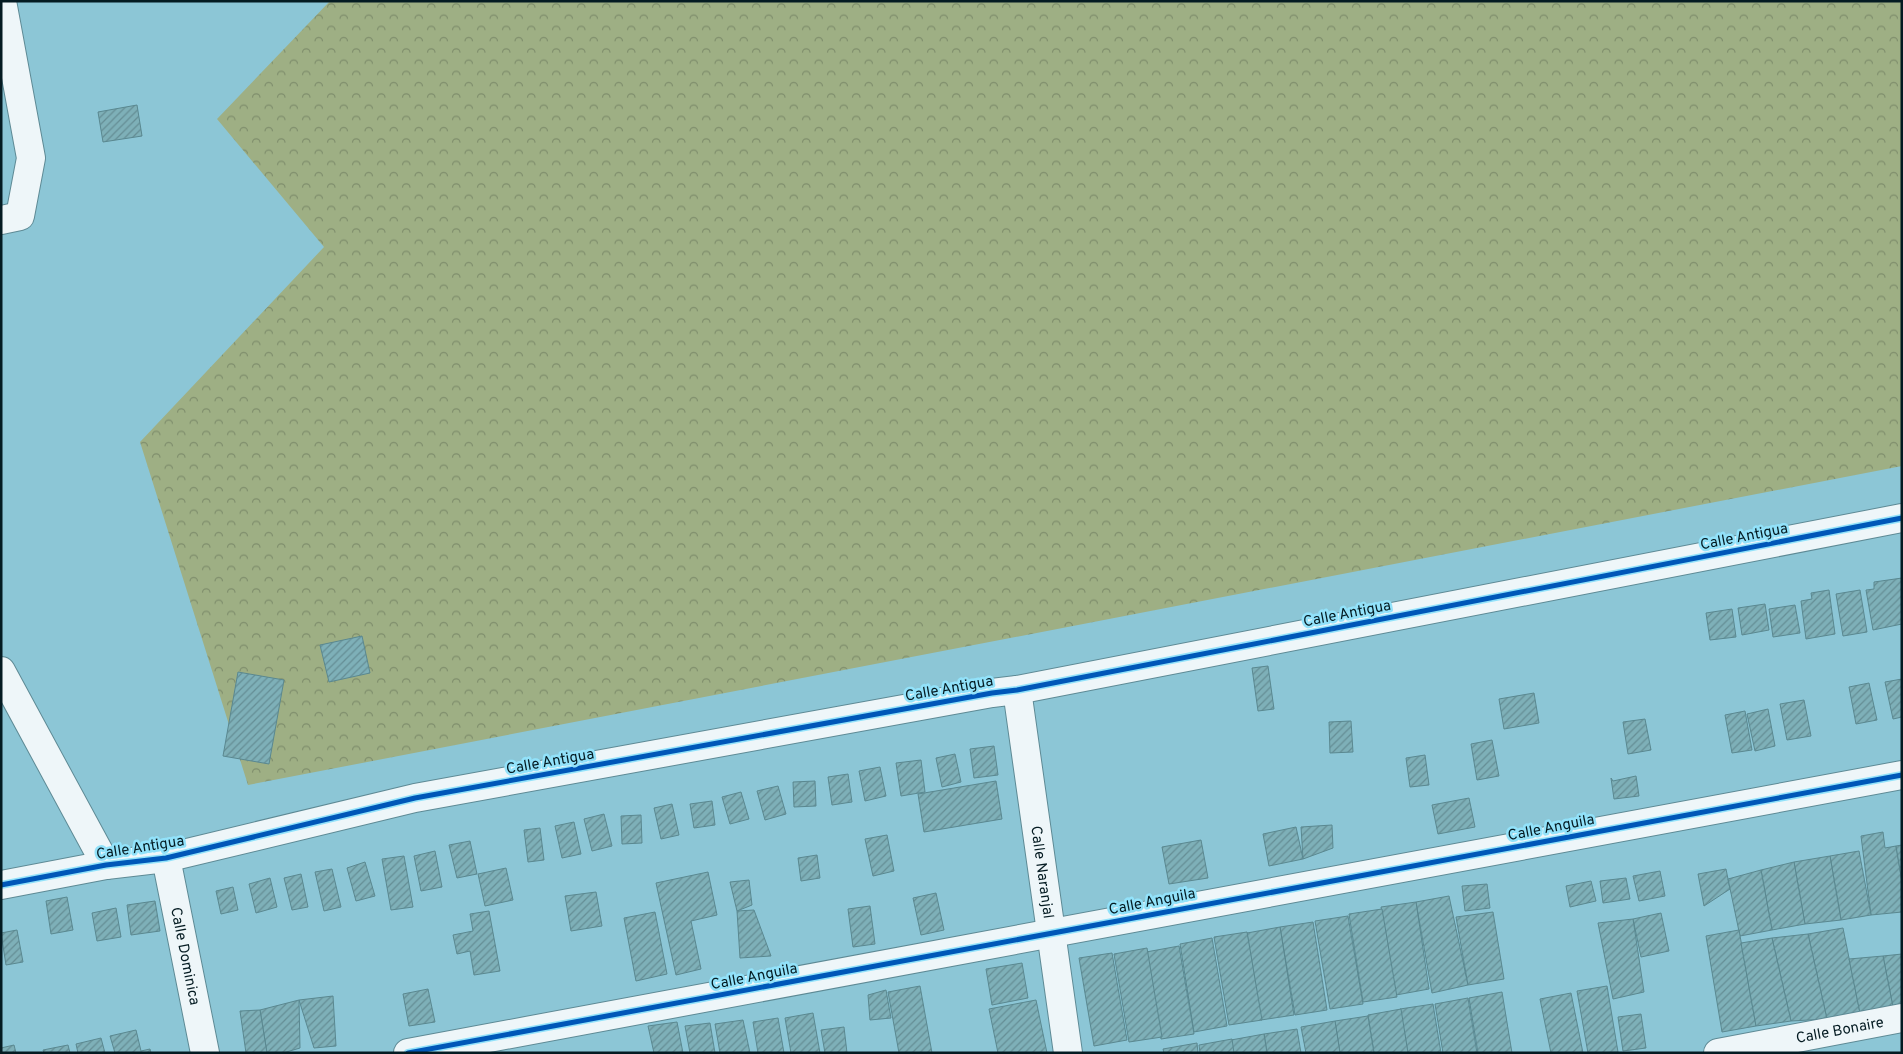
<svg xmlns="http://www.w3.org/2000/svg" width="1903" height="1054" viewBox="0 0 1903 1054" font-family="Overpass,sans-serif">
  <defs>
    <pattern id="forest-crowns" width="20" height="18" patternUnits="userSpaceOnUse" patternTransform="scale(1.25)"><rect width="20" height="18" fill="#9eaf84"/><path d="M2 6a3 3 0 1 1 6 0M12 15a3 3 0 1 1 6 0" fill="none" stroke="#7f8e6c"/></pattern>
    <pattern id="building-hatch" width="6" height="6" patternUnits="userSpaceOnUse" patternTransform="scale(1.25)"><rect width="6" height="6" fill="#7eb0b8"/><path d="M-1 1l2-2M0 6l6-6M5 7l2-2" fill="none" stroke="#658e95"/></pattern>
  </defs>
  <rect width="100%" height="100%" fill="#8cc6d6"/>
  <path fill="url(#forest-crowns)" d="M 330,1 L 1902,1 L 1902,466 L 248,785 L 140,442 L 324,247 L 217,119 Z"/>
  <g fill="url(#building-hatch)" stroke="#5a8890">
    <path d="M 137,105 L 142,136 L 103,142 L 98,112 Z"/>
    <path d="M 1902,578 L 1902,624 L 1873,630 L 1866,590 L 1874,589 L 1874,582 Z"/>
    <path d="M 1829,590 L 1835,634 L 1806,639 L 1801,601 L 1812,599 L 1811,593 Z"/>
    <path d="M 1860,590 L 1867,632 L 1843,636 L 1836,594 Z"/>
    <path d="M 1765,604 L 1769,630 L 1742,635 L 1738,608 Z"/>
    <path d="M 1795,605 L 1800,633 L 1773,637 L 1769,609 Z"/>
    <path d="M 1732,609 L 1736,637 L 1710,640 L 1706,613 Z"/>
    <path d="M 362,636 L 370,673 L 329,682 L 320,645 Z"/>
    <path d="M 1268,666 L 1274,709 L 1258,711 L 1252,668 Z"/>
    <path d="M 238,672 L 284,680 L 269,764 L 223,756 Z"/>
    <path d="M 1902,679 L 1902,717 L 1893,719 L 1885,682 Z"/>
    <path d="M 1869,683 L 1877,720 L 1856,724 L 1849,687 Z"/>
    <path d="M 1534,693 L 1539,723 L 1504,729 L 1499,699 Z"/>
    <path d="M 1804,700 L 1811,736 L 1787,740 L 1780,704 Z"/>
    <path d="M 1768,709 L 1775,746 L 1755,751 L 1747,714 Z"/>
    <path d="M 1745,711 L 1752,750 L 1732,753 L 1725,715 Z"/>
    <path d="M 1645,719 L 1651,750 L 1628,754 L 1623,722 Z"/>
    <path d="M 1351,721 L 1353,752 L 1330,753 L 1329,722 Z"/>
    <path d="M 1492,740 L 1499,776 L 1477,780 L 1471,744 Z"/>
    <path d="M 994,746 L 998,775 L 974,778 L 970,749 Z"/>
    <path d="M 955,754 L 961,782 L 942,787 L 936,758 Z"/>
    <path d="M 1425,755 L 1429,785 L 1410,787 L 1406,758 Z"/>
    <path d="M 921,760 L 925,792 L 901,796 L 896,763 Z"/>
    <path d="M 880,767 L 886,796 L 865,801 L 859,771 Z"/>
    <path d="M 848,774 L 852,802 L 832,805 L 828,777 Z"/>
    <path d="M 1636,776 L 1639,796 L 1614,799 L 1611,778 L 1613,781 Z"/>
    <path d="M 815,781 L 816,806 L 794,807 L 793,782 Z"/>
    <path d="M 996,781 L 1002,819 L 924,832 L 918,794 Z"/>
    <path d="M 778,786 L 786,814 L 765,820 L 757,791 Z"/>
    <path d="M 741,792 L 749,819 L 730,824 L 722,797 Z"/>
    <path d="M 1469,798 L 1475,827 L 1438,834 L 1432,805 Z"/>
    <path d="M 712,801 L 715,825 L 694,828 L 690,804 Z"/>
    <path d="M 672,804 L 679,835 L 661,839 L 654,808 Z"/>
    <path d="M 604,814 L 612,846 L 592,851 L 584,819 Z"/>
    <path d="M 641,815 L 642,843 L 622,844 L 621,816 Z"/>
    <path d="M 574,822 L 581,854 L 562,858 L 555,826 Z"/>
    <path d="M 1332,825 L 1333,848 L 1303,859 L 1301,827 Z"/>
    <path d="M 1296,827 L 1303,859 L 1269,866 L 1263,834 Z"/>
    <path d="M 540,828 L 544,860 L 528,862 L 524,830 Z"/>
    <path d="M 1883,832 L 1885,848 L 1896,846 L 1902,882 L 1902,912 L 1871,915 L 1861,836 Z"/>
    <path d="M 887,835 L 894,871 L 873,876 L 865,839 Z"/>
    <path d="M 1201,840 L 1208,878 L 1169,884 L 1162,847 Z"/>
    <path d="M 470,841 L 477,874 L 457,878 L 449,845 Z"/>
    <path d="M 1902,845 L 1902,882 L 1896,846 Z"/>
    <path d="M 435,851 L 442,887 L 421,891 L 414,856 Z"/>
    <path d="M 1859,851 L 1871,915 L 1841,920 L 1830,856 Z"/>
    <path d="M 817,855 L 820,878 L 801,881 L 798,858 Z"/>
    <path d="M 404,856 L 413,907 L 391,910 L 382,859 Z"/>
    <path d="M 1830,856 L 1841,920 L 1805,924 L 1794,862 Z"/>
    <path d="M 365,862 L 375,896 L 356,901 L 347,868 Z"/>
    <path d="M 1794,862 L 1805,924 L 1772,930 L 1761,870 Z"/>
    <path d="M 506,868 L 513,900 L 485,906 L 478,874 Z"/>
    <path d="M 332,869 L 341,907 L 324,911 L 315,872 Z"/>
    <path d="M 1726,869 L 1730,889 L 1704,906 L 1698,874 Z"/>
    <path d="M 1761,870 L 1772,930 L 1740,936 L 1728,879 Z"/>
    <path d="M 1660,871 L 1665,896 L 1639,901 L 1633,876 Z"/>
    <path d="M 708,872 L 717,915 L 691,921 L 701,969 L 676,975 L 656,883 Z"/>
    <path d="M 301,874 L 308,907 L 292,910 L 284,878 Z"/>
    <path d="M 270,878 L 277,907 L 256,913 L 249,884 Z"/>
    <path d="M 1626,878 L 1630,899 L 1603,903 L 1600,881 Z"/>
    <path d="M 749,880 L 752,905 L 737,911 L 730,882 Z"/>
    <path d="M 1591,881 L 1596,901 L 1570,907 L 1566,886 Z"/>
    <path d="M 1487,884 L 1490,908 L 1465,911 L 1462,886 Z"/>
    <path d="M 233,887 L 238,910 L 221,914 L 216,891 Z"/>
    <path d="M 596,892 L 602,926 L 571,931 L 565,896 Z"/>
    <path d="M 936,893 L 944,930 L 921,935 L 913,898 Z"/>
    <path d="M 1449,896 L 1468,985 L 1432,993 L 1416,902 Z"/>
    <path d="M 67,897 L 73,930 L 51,934 L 46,901 Z"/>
    <path d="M 155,901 L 160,931 L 131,935 L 127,905 Z"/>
    <path d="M 1416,902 L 1429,989 L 1396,995 L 1381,907 Z"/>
    <path d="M 870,906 L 875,944 L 853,947 L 848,909 Z"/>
    <path d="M 116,908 L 121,937 L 97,941 L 92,913 Z"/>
    <path d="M 1382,909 L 1397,997 L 1363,1002 L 1349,914 Z"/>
    <path d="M 754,910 L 771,956 L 740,958 L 737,911 Z"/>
    <path d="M 489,911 L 500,971 L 474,975 L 470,951 L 457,954 L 453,935 L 473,931 L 470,914 Z"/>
    <path d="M 655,912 L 667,974 L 636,981 L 624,918 Z"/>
    <path d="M 1493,912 L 1504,979 L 1468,985 L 1456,917 Z"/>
    <path d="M 1661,913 L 1669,951 L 1641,957 L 1633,919 Z"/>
    <path d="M 1348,916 L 1363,1004 L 1330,1009 L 1315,921 Z"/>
    <path d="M 1633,919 L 1644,992 L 1613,999 L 1598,923 Z"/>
    <path d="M 1313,922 L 1327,1010 L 1295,1015 L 1280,927 Z"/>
    <path d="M 1280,927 L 1294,1015 L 1261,1020 L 1247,933 Z"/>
    <path d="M 1843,928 L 1860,1013 L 1827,1019 L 1808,934 Z"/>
    <path d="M 17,930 L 23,962 L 6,965 L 1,933 Z"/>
    <path d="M 1739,930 L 1756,1026 L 1722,1032 L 1706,936 Z"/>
    <path d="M 1247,932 L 1262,1020 L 1229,1025 L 1214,937 Z"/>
    <path d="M 1808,934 L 1827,1019 L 1791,1021 L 1772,938 Z"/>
    <path d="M 1212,938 L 1227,1026 L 1194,1032 L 1180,944 Z"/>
    <path d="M 1772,938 L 1791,1021 L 1756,1026 L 1741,943 Z"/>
    <path d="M 1179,946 L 1194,1034 L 1161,1039 L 1146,952 Z"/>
    <path d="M 1147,948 L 1162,1037 L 1129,1042 L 1114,954 Z"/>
    <path d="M 1112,953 L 1127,1040 L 1094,1046 L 1079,958 Z"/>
    <path d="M 1902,954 L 1902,1006 L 1893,1007 L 1883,956 Z"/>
    <path d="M 1883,956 L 1893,1007 L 1860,1013 L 1849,959 Z"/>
    <path d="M 1022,963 L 1028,998 L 992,1005 L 986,969 Z"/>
    <path d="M 920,986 L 932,1053 L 899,1053 L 888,992 Z"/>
    <path d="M 1607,986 L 1618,1052 L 1588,1053 L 1577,991 Z"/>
    <path d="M 428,989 L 435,1022 L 409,1026 L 403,994 Z"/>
    <path d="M 886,990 L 891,1018 L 870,1020 L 868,995 Z"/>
    <path d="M 1502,992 L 1512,1053 L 1478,1053 L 1469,998 Z"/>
    <path d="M 1571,993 L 1583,1053 L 1551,1053 L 1540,999 Z"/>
    <path d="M 333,996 L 336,1046 L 314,1048 L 299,1000 Z"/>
    <path d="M 1468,998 L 1477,1053 L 1443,1053 L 1435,1004 Z"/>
    <path d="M 299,1000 L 300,1048 L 283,1053 L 267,1053 L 260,1010 Z"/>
    <path d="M 1036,1000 L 1047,1053 L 998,1053 L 989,1009 Z"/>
    <path d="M 1433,1004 L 1441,1053 L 1408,1053 L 1400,1009 Z"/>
    <path d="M 1401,1009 L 1408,1053 L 1374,1053 L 1368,1015 Z"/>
    <path d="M 260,1010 L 267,1053 L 246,1053 L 240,1011 Z"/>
    <path d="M 813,1013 L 820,1053 L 791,1053 L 785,1018 Z"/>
    <path d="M 1641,1014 L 1646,1048 L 1623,1051 L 1618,1017 Z"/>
    <path d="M 1368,1016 L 1374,1053 L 1340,1053 L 1335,1021 Z"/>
    <path d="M 778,1018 L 784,1053 L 758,1053 L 753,1022 Z"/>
    <path d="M 743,1020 L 750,1053 L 720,1053 L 715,1024 Z"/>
    <path d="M 1335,1021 L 1340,1053 L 1306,1053 L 1301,1027 Z"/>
    <path d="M 677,1022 L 683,1053 L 654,1053 L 648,1026 Z"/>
    <path d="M 710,1023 L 715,1053 L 690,1053 L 685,1026 Z"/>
    <path d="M 844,1027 L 847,1053 L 825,1053 L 821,1030 Z"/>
    <path d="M 1297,1029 L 1301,1053 L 1267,1053 L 1264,1034 Z"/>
    <path d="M 136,1030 L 141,1051 L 150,1049 L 151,1053 L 115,1053 L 110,1036 Z"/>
    <path d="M 1264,1034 L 1267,1053 L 1233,1053 L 1231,1040 Z"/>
    <path d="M 101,1038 L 105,1053 L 78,1053 L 76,1044 Z"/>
    <path d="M 1232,1039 L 1234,1053 L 1200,1053 L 1199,1045 Z"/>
    <path d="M 1197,1043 L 1198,1053 L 1164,1053 L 1163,1049 Z"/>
    <path d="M 14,1045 L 16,1053 L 1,1053 L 1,1048 Z"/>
    <path d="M 68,1045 L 70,1053 L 44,1053 L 43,1050 Z"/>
  </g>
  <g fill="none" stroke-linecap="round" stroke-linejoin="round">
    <g stroke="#5e8a95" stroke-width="30">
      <g id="street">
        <path d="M 1,220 L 20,216 L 31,158 L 2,1"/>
        <path d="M 1,671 L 106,865"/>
        <path id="s1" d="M 1017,690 L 1068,1053"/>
        <path id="s2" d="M 166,858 L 205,1053"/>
        <path d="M 408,1053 L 1902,775"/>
        <path id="s3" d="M 1718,1053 L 1902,1018"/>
      </g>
    </g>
    <g stroke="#5e8a95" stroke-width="30">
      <path id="secondary" d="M 1,885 L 106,865 L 166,858 L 415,798 L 992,693 L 1017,690 L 1902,518"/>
    </g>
    <use href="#street" stroke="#eef6f9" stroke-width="28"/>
    <use href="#secondary" stroke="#eef6f9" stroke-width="28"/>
    <g stroke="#92e2fa" stroke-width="8">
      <g id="cycleway">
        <path d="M 1,885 L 106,865 L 166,858 L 415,798 L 992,693 L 1017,690 L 1902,518"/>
        <path d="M 408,1053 L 1902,775"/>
      </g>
    </g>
    <use href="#cycleway" stroke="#0057b8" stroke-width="5"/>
  </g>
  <g text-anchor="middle" stroke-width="5" stroke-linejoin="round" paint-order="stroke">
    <g font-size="15" fill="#041b22" stroke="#92e2fa">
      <text transform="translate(1744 536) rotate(-11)" y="5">Calle Antigua</text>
      <text transform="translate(1347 613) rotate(-11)" y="5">Calle Antigua</text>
      <text transform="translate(949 688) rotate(-10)" y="5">Calle Antigua</text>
      <text transform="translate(550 761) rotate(-10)" y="5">Calle Antigua</text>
      <text transform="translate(1551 827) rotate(-11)" y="5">Calle Anguila</text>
      <text transform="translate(140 847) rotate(-9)" y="5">Calle Antigua</text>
      <text dy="5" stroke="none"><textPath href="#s1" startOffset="184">Calle Naranjal</textPath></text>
      <text transform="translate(1152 901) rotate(-11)" y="5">Calle Anguila</text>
      <text dy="5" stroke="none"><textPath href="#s2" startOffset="100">Calle Dominica</textPath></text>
      <text transform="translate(754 976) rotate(-11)" y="5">Calle Anguila</text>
      <text dy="5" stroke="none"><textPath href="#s3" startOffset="124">Calle Bonaire</textPath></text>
    </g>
  </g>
  <rect width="1903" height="1054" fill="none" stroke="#041b22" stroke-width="5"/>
</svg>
